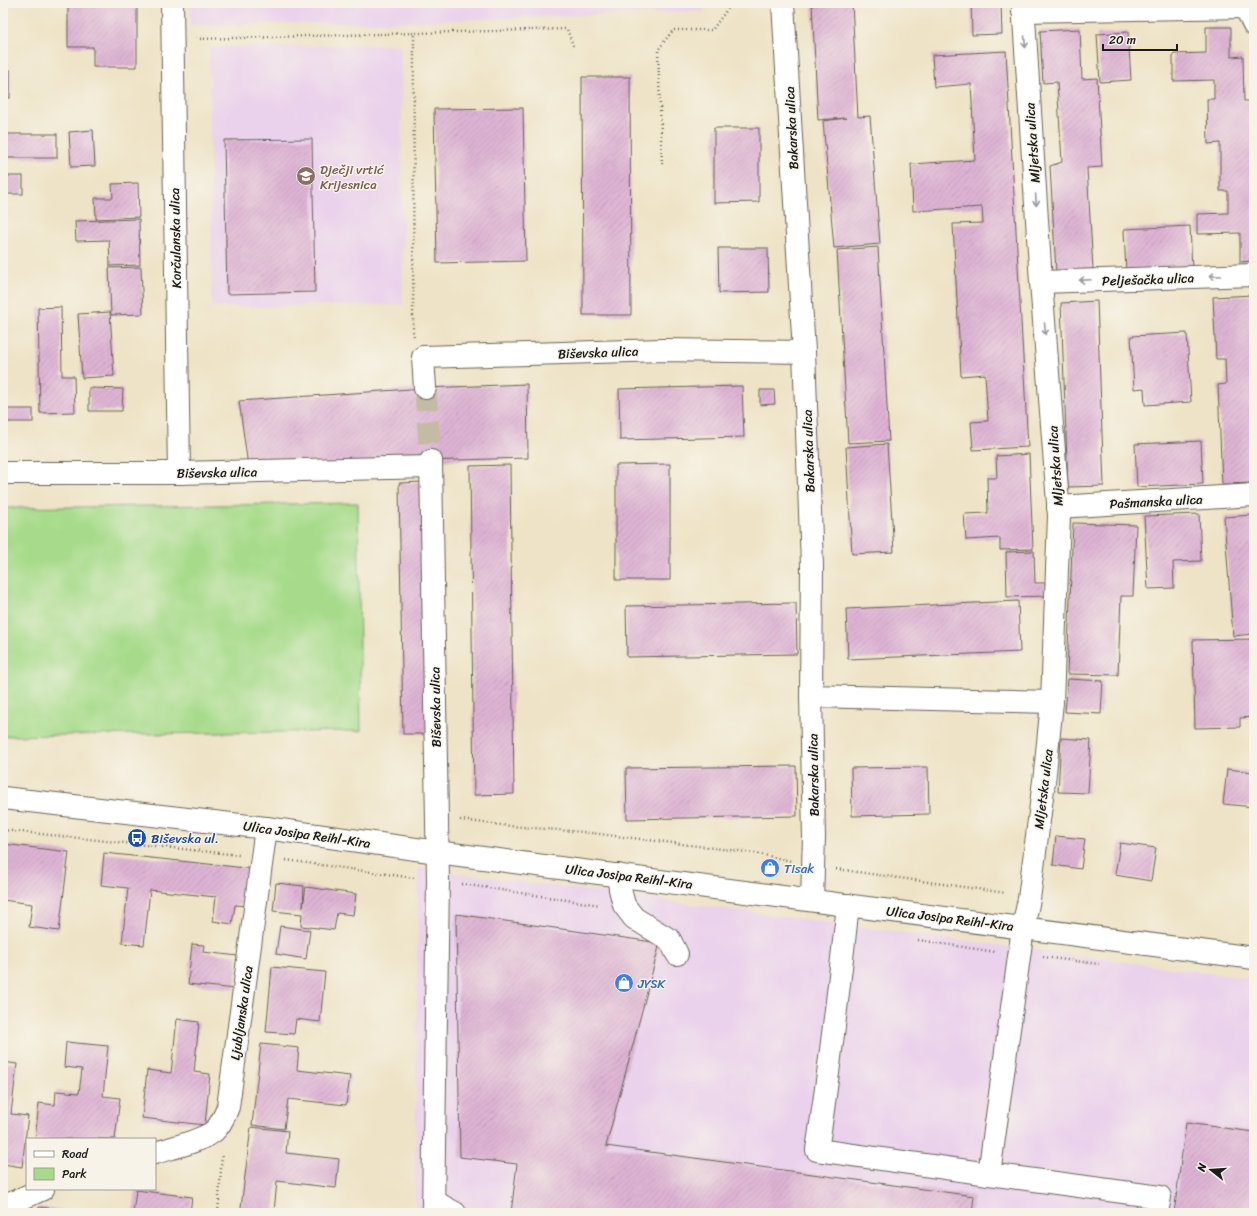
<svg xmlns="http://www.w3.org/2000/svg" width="1257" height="1216" viewBox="0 0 1257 1216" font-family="Sriracha,sans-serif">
  <defs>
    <pattern id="building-hatch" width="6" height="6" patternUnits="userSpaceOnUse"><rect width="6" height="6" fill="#deb4d4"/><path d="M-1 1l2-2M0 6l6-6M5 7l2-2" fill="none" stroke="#be9ab5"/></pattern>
  </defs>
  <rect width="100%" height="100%" fill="#f7f3e8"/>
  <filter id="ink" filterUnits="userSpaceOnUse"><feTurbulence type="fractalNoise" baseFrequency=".025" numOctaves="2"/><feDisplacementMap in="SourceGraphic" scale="8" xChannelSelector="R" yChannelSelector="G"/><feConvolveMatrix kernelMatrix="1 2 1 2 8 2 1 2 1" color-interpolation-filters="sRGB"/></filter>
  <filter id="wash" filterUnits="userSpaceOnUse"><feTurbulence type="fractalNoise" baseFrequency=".012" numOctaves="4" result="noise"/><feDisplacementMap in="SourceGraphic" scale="16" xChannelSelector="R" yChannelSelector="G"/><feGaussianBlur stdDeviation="0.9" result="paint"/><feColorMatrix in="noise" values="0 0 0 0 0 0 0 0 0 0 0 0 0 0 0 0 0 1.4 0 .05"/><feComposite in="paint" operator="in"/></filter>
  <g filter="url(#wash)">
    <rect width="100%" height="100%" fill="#eee3c6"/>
    <g fill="#ead1ec">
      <path d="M 190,3 L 704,3 L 704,11 L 401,22 L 190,25 Z"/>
      <path d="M 401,45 L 403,305 L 212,307 L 209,47 Z"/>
      <path d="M 418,868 L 1254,979 L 1254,1213 L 415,1213 Z"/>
    </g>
    <path fill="#a7db8b" stroke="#627c54" d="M 358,503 L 361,731 L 3,736 L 3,508 Z"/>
    <g id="blocks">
      <g fill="url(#building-hatch)">
        <path d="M 68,3 L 137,3 L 137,67 L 93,67 L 93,47 L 68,47 Z"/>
        <path d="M 812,3 L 852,3 L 858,117 L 870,116 L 880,244 L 834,248 L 823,121 L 846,118 L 818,120 Z"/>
        <path d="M 971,3 L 1001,3 L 1002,34 L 972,35 Z"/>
        <path d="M 1206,27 L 1231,27 L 1231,57 L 1243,56 L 1244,101 L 1253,101 L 1254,261 L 1240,262 L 1240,233 L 1197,234 L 1197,214 L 1228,213 L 1228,191 L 1220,191 L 1220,143 L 1208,144 L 1207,99 L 1214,99 L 1214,80 L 1173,81 L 1173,54 L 1206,53 Z"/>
        <path d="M 1080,29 L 1082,79 L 1097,78 L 1102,167 L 1087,168 L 1093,269 L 1056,271 L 1050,166 L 1062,162 L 1057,82 L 1043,83 L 1040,31 Z"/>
        <path d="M 1128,32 L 1131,80 L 1100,82 L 1097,34 Z"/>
        <path d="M 1006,51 L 1028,447 L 973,450 L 971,422 L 988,421 L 985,374 L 961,376 L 953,224 L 983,223 L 982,207 L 913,211 L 911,164 L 975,160 L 971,84 L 934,87 L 932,55 Z"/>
        <rect x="3" y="70" width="7" height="28"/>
        <path d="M 582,77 L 630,77 L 631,315 L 583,315 Z"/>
        <path d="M 523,108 L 526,261 L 437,263 L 434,109 Z"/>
        <path d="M 714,128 L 759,128 L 759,202 L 714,203 Z"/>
        <path d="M 93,130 L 95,166 L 71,167 L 69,132 Z"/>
        <rect x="3" y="134" width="54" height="24"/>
        <path d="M 312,139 L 315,292 L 227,294 L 224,140 Z"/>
        <rect x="3" y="176" width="20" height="18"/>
        <path d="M 138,183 L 139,217 L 96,219 L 95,198 L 113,198 L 112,184 Z"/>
        <path d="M 139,219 L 140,265 L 110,266 L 109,240 L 76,241 L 75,221 Z"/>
        <path d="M 1190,226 L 1192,269 L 1126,273 L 1124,229 Z"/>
        <path d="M 878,247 L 889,441 L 848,443 L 837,250 Z"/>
        <path d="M 718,248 L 768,248 L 769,292 L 719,293 Z"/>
        <path d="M 141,267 L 143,314 L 111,315 L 109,268 Z"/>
        <path d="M 1253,295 L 1254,321 L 1254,483 L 1222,484 L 1218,385 L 1226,384 L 1225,359 L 1216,359 L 1213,297 Z"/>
        <path d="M 1097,301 L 1104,486 L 1068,487 L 1061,303 Z"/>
        <path d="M 61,307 L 62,376 L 74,376 L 75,412 L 40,413 L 38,308 Z"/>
        <path d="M 110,312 L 114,376 L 82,378 L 78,314 Z"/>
        <path d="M 1187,333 L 1191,402 L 1145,405 L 1144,388 L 1134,389 L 1131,336 Z"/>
        <path d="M 527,384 L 528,458 L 248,466 L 239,401 L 425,388 Z"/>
        <path d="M 742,386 L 744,437 L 620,440 L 619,389 Z"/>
        <path d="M 89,388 L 123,389 L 122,411 L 89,411 Z"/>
        <path d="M 760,390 L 774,390 L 775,404 L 760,405 Z"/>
        <rect x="3" y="409" width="30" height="13"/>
        <path d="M 1201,441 L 1203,484 L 1137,487 L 1135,444 Z"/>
        <path d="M 887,444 L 894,552 L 852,554 L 846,447 Z"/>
        <path d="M 1029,454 L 1033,549 L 1000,550 L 1000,538 L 966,540 L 964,514 L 988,513 L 987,478 L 997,478 L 996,456 Z"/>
        <path d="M 670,464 L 670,580 L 616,580 L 616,465 Z"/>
        <path d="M 510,465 L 514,794 L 474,795 L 470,466 Z"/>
        <path d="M 423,482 L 427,734 L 403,734 L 399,483 Z"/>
        <path d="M 1199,514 L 1201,561 L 1173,562 L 1174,588 L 1148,589 L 1144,516 Z"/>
        <path d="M 1254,515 L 1254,634 L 1233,636 L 1224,517 Z"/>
        <path d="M 1073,523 L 1136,525 L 1133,596 L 1121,596 L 1118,675 L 1067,674 Z"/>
        <path d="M 1034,551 L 1035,583 L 1045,583 L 1046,596 L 1007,597 L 1006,552 Z"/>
        <path d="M 1018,601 L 1020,652 L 848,659 L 846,609 Z"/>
        <path d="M 796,603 L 797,654 L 627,657 L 626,606 Z"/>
        <path d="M 1254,639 L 1254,717 L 1240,718 L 1240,727 L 1195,728 L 1193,640 Z"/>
        <path d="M 1068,679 L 1103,681 L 1101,714 L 1065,712 Z"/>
        <path d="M 1061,738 L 1091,740 L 1088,793 L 1058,792 Z"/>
        <path d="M 796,766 L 797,816 L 627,819 L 626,768 Z"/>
        <path d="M 928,767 L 929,814 L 852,816 L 851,768 Z"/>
        <path d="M 1227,769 L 1254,772 L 1254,807 L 1223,804 Z"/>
        <path d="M 1056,836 L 1085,839 L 1081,869 L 1053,865 Z"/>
        <path d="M 1120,843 L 1156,848 L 1151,881 L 1115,875 Z"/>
        <path d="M 3,844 L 69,852 L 59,931 L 29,927 L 32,904 L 3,900 Z"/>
        <path d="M 104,853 L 255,869 L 251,906 L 235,905 L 232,924 L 213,921 L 216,897 L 150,890 L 144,945 L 122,943 L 128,888 L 101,885 Z"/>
        <path d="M 276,883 L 304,886 L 303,907 L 306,887 L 356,894 L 353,915 L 337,913 L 334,930 L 301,926 L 302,914 L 273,911 Z"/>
        <path d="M 456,914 L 660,943 L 606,1146 L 974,1196 L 972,1213 L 511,1213 L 517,1164 L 460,1157 Z"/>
        <path d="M 280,926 L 310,930 L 306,959 L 276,954 Z"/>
        <path d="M 192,944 L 204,945 L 203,952 L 238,956 L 235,989 L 188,984 Z"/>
        <path d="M 272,967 L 325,972 L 320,1022 L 296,1019 L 294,1034 L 266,1032 Z"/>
        <path d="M 177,1019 L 199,1022 L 194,1072 L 210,1074 L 205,1125 L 142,1118 L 147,1070 L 171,1073 Z"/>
        <path d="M 66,1042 L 108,1046 L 103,1096 L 120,1098 L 115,1139 L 35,1139 L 39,1103 L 55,1105 L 56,1091 L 79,1093 L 82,1069 L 64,1067 Z"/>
        <path d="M 261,1044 L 299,1048 L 297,1070 L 350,1076 L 346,1105 L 288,1099 L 284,1129 L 252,1125 Z"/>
        <path d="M 3,1062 L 17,1064 L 11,1114 L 28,1116 L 22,1167 L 3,1164 Z"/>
        <path d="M 1186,1123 L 1254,1132 L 1254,1213 L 1174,1213 Z"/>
        <path d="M 251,1127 L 288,1131 L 286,1153 L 339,1159 L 336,1188 L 277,1181 L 274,1212 L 241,1208 Z"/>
        <path d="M 136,1190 L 192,1197 L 190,1213 L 133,1213 Z"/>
        <path d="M 39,1207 L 82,1212 L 82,1213 L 38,1213 Z"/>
      </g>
    </g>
  </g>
  <g filter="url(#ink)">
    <use href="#blocks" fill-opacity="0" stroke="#666258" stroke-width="1"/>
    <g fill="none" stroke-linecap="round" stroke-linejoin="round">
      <path stroke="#c4bba4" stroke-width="22" stroke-dasharray="22 11" stroke-linecap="butt" d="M 425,388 L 431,461"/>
      <g stroke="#666258" stroke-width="24">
        <g id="minor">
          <path d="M 172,3 L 179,473"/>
          <path d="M 783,3 L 804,352 L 812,565 L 811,696 L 814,837 L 812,900"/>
          <path d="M 1023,3 L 1041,282 L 1059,516 L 1052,702 L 1045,773 L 1029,899 L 1023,928 L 989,1174 L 1160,1197 L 1157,1213"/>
          <path d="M 1245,3 L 1245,7 L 1254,25"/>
          <path d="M 1023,11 L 1245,7"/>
          <path d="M 1041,282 L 1254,275"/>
          <path d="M 425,388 L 423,357 L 663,350 L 804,352"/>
          <path d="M 431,461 L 438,881 L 433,1213"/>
          <path d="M 3,473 L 179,473 L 431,467"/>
          <path d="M 1058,507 L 1254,495"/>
          <path d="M 811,696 L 1052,702"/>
          <path d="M 3,798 L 266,828 L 437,852 L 1254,958"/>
          <path d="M 618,875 L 620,889 L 624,905 L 634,918 L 670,940 L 677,954"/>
          <path d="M 848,905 C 839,987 830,1068 817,1150 L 989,1174"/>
          <path d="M 155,1153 C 171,1148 202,1141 214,1131 C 221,1125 225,1115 228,1107 L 266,828"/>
          <path d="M 433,1199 L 442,1206 L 455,1213"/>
          <path d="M 3,1212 L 14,1202 L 43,1189"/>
        </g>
      </g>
      <g stroke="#666258" stroke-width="2.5" stroke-dasharray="1 3" stroke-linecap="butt">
        <path d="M 196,39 L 567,29 L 574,48"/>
        <path d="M 662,164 L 658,50 L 673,30 L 712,30 L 732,3"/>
        <path d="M 414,336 L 413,333 L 414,33"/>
        <path d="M 460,820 L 510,826 L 583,832 L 755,853 L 791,861"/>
        <path d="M 3,830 L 239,855"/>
        <path d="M 286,860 L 414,878"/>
        <path d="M 836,869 L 1006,893"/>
        <path d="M 462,884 L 600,905"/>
        <path d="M 918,940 L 996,952"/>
        <path d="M 1043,957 L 1099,964"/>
        <path d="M 218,1213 L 222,1154"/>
      </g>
      <use href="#minor" stroke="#fff" stroke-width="22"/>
    </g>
    <defs><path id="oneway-shaft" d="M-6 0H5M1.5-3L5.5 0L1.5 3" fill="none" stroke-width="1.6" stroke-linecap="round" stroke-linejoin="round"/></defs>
    <g stroke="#999">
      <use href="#oneway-shaft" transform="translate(1025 42) rotate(86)"/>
      <use href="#oneway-shaft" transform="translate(1036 200) rotate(86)"/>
      <use href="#oneway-shaft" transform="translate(1215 276) rotate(178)"/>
      <use href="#oneway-shaft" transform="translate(1085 280) rotate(178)"/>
      <use href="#oneway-shaft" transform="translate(1045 329) rotate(86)"/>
    </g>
  </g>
  <defs>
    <g id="school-disc" transform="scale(1)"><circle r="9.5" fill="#8d6e63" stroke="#f7f3e8"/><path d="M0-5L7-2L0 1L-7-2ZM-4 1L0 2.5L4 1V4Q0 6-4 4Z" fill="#fff"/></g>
    <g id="bus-disc" transform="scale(1)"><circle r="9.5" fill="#1a4fb4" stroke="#f7f3e8"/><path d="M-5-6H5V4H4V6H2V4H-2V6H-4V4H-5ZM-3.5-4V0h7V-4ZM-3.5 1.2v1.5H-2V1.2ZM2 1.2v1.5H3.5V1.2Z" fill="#fff"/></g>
    <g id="shop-disc" transform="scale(1)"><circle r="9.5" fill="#3f7fe0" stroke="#f7f3e8"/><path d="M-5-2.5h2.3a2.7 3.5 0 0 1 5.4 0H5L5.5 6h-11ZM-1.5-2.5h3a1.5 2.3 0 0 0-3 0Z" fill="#fff"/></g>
  </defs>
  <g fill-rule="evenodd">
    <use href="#school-disc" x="306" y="176"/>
    <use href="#bus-disc" x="137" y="838"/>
    <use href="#shop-disc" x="770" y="868"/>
    <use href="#shop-disc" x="624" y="983"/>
  </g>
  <g text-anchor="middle" stroke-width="3" stroke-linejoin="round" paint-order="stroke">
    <g font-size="13" fill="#1c1c1c" stroke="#f7f3e8">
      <text transform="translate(791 128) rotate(-93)" y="5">Bakarska ulica</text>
      <text transform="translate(1032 143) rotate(-94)" y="5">Mljetska ulica</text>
      <text transform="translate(175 238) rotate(-91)" y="5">Korčulanska ulica</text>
      <text transform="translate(1148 279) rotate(-2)" y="5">Pelješačka ulica</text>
      <text transform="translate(598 352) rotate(-2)" y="5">Biševska ulica</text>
      <text transform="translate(808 451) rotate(-92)" y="5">Bakarska ulica</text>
      <text transform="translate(1055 466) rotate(-94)" y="5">Mljetska ulica</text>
      <text transform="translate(217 472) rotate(-1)" y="5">Biševska ulica</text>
      <text transform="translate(1156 501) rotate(-3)" y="5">Pašmanska ulica</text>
      <text transform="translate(435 707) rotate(-91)" y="5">Biševska ulica</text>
      <text transform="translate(813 775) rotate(-91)" y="5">Bakarska ulica</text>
      <text transform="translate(1043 789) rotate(-83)" y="5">Mljetska ulica</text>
      <text transform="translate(307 834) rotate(8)" y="5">Ulica Josipa Reihl-Kira</text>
      <text transform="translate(629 876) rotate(7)" y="5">Ulica Josipa Reihl-Kira</text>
      <text transform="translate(950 918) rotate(7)" y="5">Ulica Josipa Reihl-Kira</text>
      <text transform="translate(241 1013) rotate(-82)" y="5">Ljubljanska ulica</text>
    </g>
    <g font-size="13" fill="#785e54" stroke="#f7f3e8" text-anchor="start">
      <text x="320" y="174">Dječji vrtić<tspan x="320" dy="15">Krijesnica</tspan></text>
    </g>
    <g font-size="13" fill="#164399" stroke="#f7f3e8" text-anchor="start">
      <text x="151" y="843">Biševska ul.</text>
    </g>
    <g font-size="13" fill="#366cbe" stroke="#f7f3e8" text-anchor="start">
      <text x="784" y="873">Tisak</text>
      <text x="638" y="988">JYSK</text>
    </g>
  </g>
  <rect width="1257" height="1216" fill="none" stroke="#f7f3e8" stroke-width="16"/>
  <rect x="26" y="1138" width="130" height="52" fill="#f7f3e8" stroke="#9f9d96"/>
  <rect x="34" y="1151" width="20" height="6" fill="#ffffff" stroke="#9f9d96"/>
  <text x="62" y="1158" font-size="12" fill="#1c1c1c">Road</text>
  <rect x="34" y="1168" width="20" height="12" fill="#a7db8b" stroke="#9f9d96"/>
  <text x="62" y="1178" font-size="12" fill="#1c1c1c">Park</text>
  <g transform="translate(1211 1170) rotate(287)" stroke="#f7f3e8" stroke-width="3" paint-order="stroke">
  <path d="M0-3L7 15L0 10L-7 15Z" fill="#1c1c1c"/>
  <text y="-6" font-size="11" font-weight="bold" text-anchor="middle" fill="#1c1c1c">N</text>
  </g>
  <path d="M1103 44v6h74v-6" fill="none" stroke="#1c1c1c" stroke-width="2"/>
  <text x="1109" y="44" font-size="12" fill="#1c1c1c" stroke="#f7f3e8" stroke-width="3" paint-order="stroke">20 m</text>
</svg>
